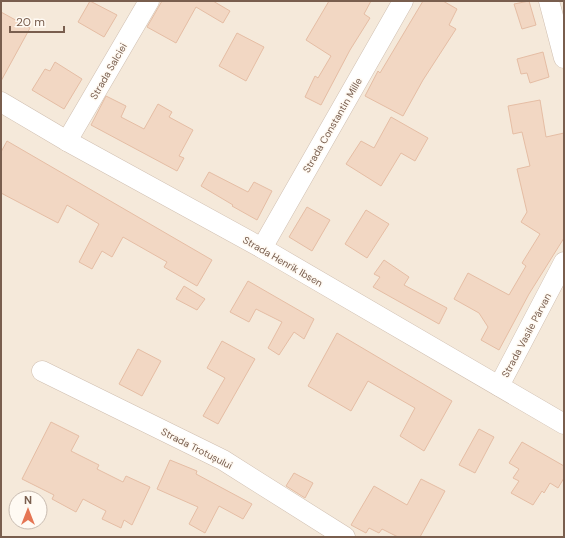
<svg xmlns="http://www.w3.org/2000/svg" width="565" height="538" viewBox="0 0 565 538" font-family="'DM Sans',sans-serif">
  <rect width="100%" height="100%" fill="#fdf6ec"/>
  <path fill="#f5e9da" fill-rule="evenodd" d="M 1,1 L 564,1 L 564,537 L 1,537 ZM 16,498 L 40,498 L 40,522 L 16,522 Z"/>
  <g fill="#f2d7c3" stroke="#e5bda4">
    <path d="M 90,1 L 117,15 L 104,37 L 78,22 Z"/>
    <path d="M 162,1 L 213,1 L 230,11 L 223,23 L 196,7 L 176,43 L 147,27 Z"/>
    <path d="M 329,1 L 371,1 L 364,14 L 370,18 L 350,50 L 321,105 L 305,97 L 315,76 L 318,78 L 331,56 L 306,40 Z"/>
    <path d="M 423,1 L 443,1 L 457,9 L 449,25 L 456,29 L 423,80 L 403,116 L 365,96 L 378,71 L 380,73 Z"/>
    <path d="M 529,1 L 536,25 L 522,29 L 514,4 Z"/>
    <path d="M 1,12 L 30,28 L 1,81 Z"/>
    <path d="M 237,33 L 264,47 L 246,81 L 219,66 Z"/>
    <path d="M 543,52 L 549,77 L 530,83 L 527,73 L 521,74 L 517,59 Z"/>
    <path d="M 55,62 L 82,79 L 64,109 L 32,90 L 45,69 L 50,71 Z"/>
    <path d="M 106,96 L 126,106 L 121,117 L 144,129 L 158,104 L 172,112 L 169,117 L 193,130 L 179,156 L 184,158 L 177,171 L 91,125 Z"/>
    <path d="M 540,100 L 546,137 L 564,133 L 564,238 L 529,294 L 499,350 L 481,340 L 488,327 L 479,313 L 454,299 L 468,273 L 509,295 L 526,266 L 522,263 L 540,234 L 521,222 L 527,212 L 517,169 L 530,166 L 522,132 L 513,134 L 508,106 Z"/>
    <path d="M 391,117 L 428,138 L 415,161 L 401,153 L 381,186 L 346,164 L 361,141 L 374,148 Z"/>
    <path d="M 7,141 L 212,260 L 197,286 L 164,267 L 167,262 L 123,237 L 112,257 L 102,251 L 92,269 L 79,262 L 99,224 L 67,205 L 58,223 L 1,193 L 1,152 Z"/>
    <path d="M 209,172 L 248,192 L 254,182 L 272,191 L 257,220 L 232,206 L 233,205 L 201,186 Z"/>
    <path d="M 307,207 L 330,220 L 312,251 L 289,237 Z"/>
    <path d="M 366,210 L 389,224 L 367,258 L 345,244 Z"/>
    <path d="M 384,260 L 409,277 L 404,285 L 447,308 L 439,324 L 373,287 L 380,277 L 374,274 Z"/>
    <path d="M 248,281 L 314,319 L 304,339 L 294,332 L 279,355 L 268,348 L 282,322 L 256,309 L 249,322 L 230,312 Z"/>
    <path d="M 184,286 L 205,299 L 197,310 L 176,299 Z"/>
    <path d="M 337,333 L 452,401 L 424,451 L 400,436 L 415,408 L 368,381 L 351,411 L 308,386 Z"/>
    <path d="M 222,341 L 255,359 L 218,424 L 203,416 L 225,378 L 207,368 Z"/>
    <path d="M 138,349 L 161,361 L 142,396 L 119,384 Z"/>
    <path d="M 51,422 L 79,436 L 71,451 L 99,465 L 97,469 L 123,482 L 126,476 L 150,487 L 132,525 L 124,520 L 121,528 L 102,519 L 106,511 L 83,499 L 76,512 L 52,499 L 54,495 L 22,479 Z"/>
    <path d="M 479,429 L 494,437 L 475,473 L 459,465 Z"/>
    <path d="M 522,442 L 564,466 L 564,478 L 558,488 L 550,483 L 544,493 L 542,491 L 533,505 L 511,493 L 519,481 L 513,478 L 519,469 L 509,463 Z"/>
    <path d="M 170,460 L 197,471 L 196,474 L 252,504 L 243,519 L 219,506 L 205,533 L 189,524 L 198,507 L 157,489 Z"/>
    <path d="M 294,473 L 313,483 L 305,498 L 286,486 Z"/>
    <path d="M 421,479 L 445,491 L 420,537 L 398,537 L 382,529 L 379,533 L 369,528 L 366,533 L 351,525 L 374,486 L 407,505 Z"/>
  </g>
  <g fill="none" stroke-linecap="round" stroke-linejoin="round">
    <g stroke="#d0bfb0" stroke-width="21">
      <g id="minor">
        <path d="M 549,1 L 564,58"/>
        <path d="M 1,102 L 67,141 L 262,248 L 564,424"/>
        <path d="M 67,141 L 149,1"/>
        <path d="M 262,248 L 403,1"/>
        <path d="M 42,371 L 223,460 L 345,537"/>
        <path d="M 499,386 L 564,262"/>
      </g>
    </g>
    <use href="#minor" stroke="#fff" stroke-width="20"/>
  </g>
  <g text-anchor="middle" stroke-width="3" stroke-linejoin="round" paint-order="stroke">
    <g font-size="10" fill="#795e4e" stroke="#fffaf3">
      <text transform="translate(108 71) rotate(-60)" y="4">Strada Salciei</text>
      <text transform="translate(332 125) rotate(-60)" y="4">Strada Constantin Mille</text>
      <text transform="translate(283 261) rotate(30)" y="4">Strada Henrik Ibsen</text>
      <text transform="translate(526 335) rotate(-62)" y="4">Strada Vasile Pârvan</text>
      <text transform="translate(197 448) rotate(27)" y="4">Strada Trotușului</text>
    </g>
  </g>
  <rect width="565" height="538" fill="none" stroke="#795e4e" stroke-width="4"/>
  <g transform="translate(28 510)"><circle r="19" fill="#fffaf3" stroke="#c9bcb1"/>
  <path d="M0-3L7 15L0 10L-7 15Z" fill="#e57553"/>
  <text y="-6" font-size="11" font-weight="bold" text-anchor="middle" fill="#795e4e">N</text>
  </g>
  <path d="M10 26v6h54v-6" fill="none" stroke="#795e4e" stroke-width="2"/>
  <text x="16" y="26" font-size="12" fill="#795e4e" stroke="#fffaf3" stroke-width="3" paint-order="stroke">20 m</text>
</svg>
